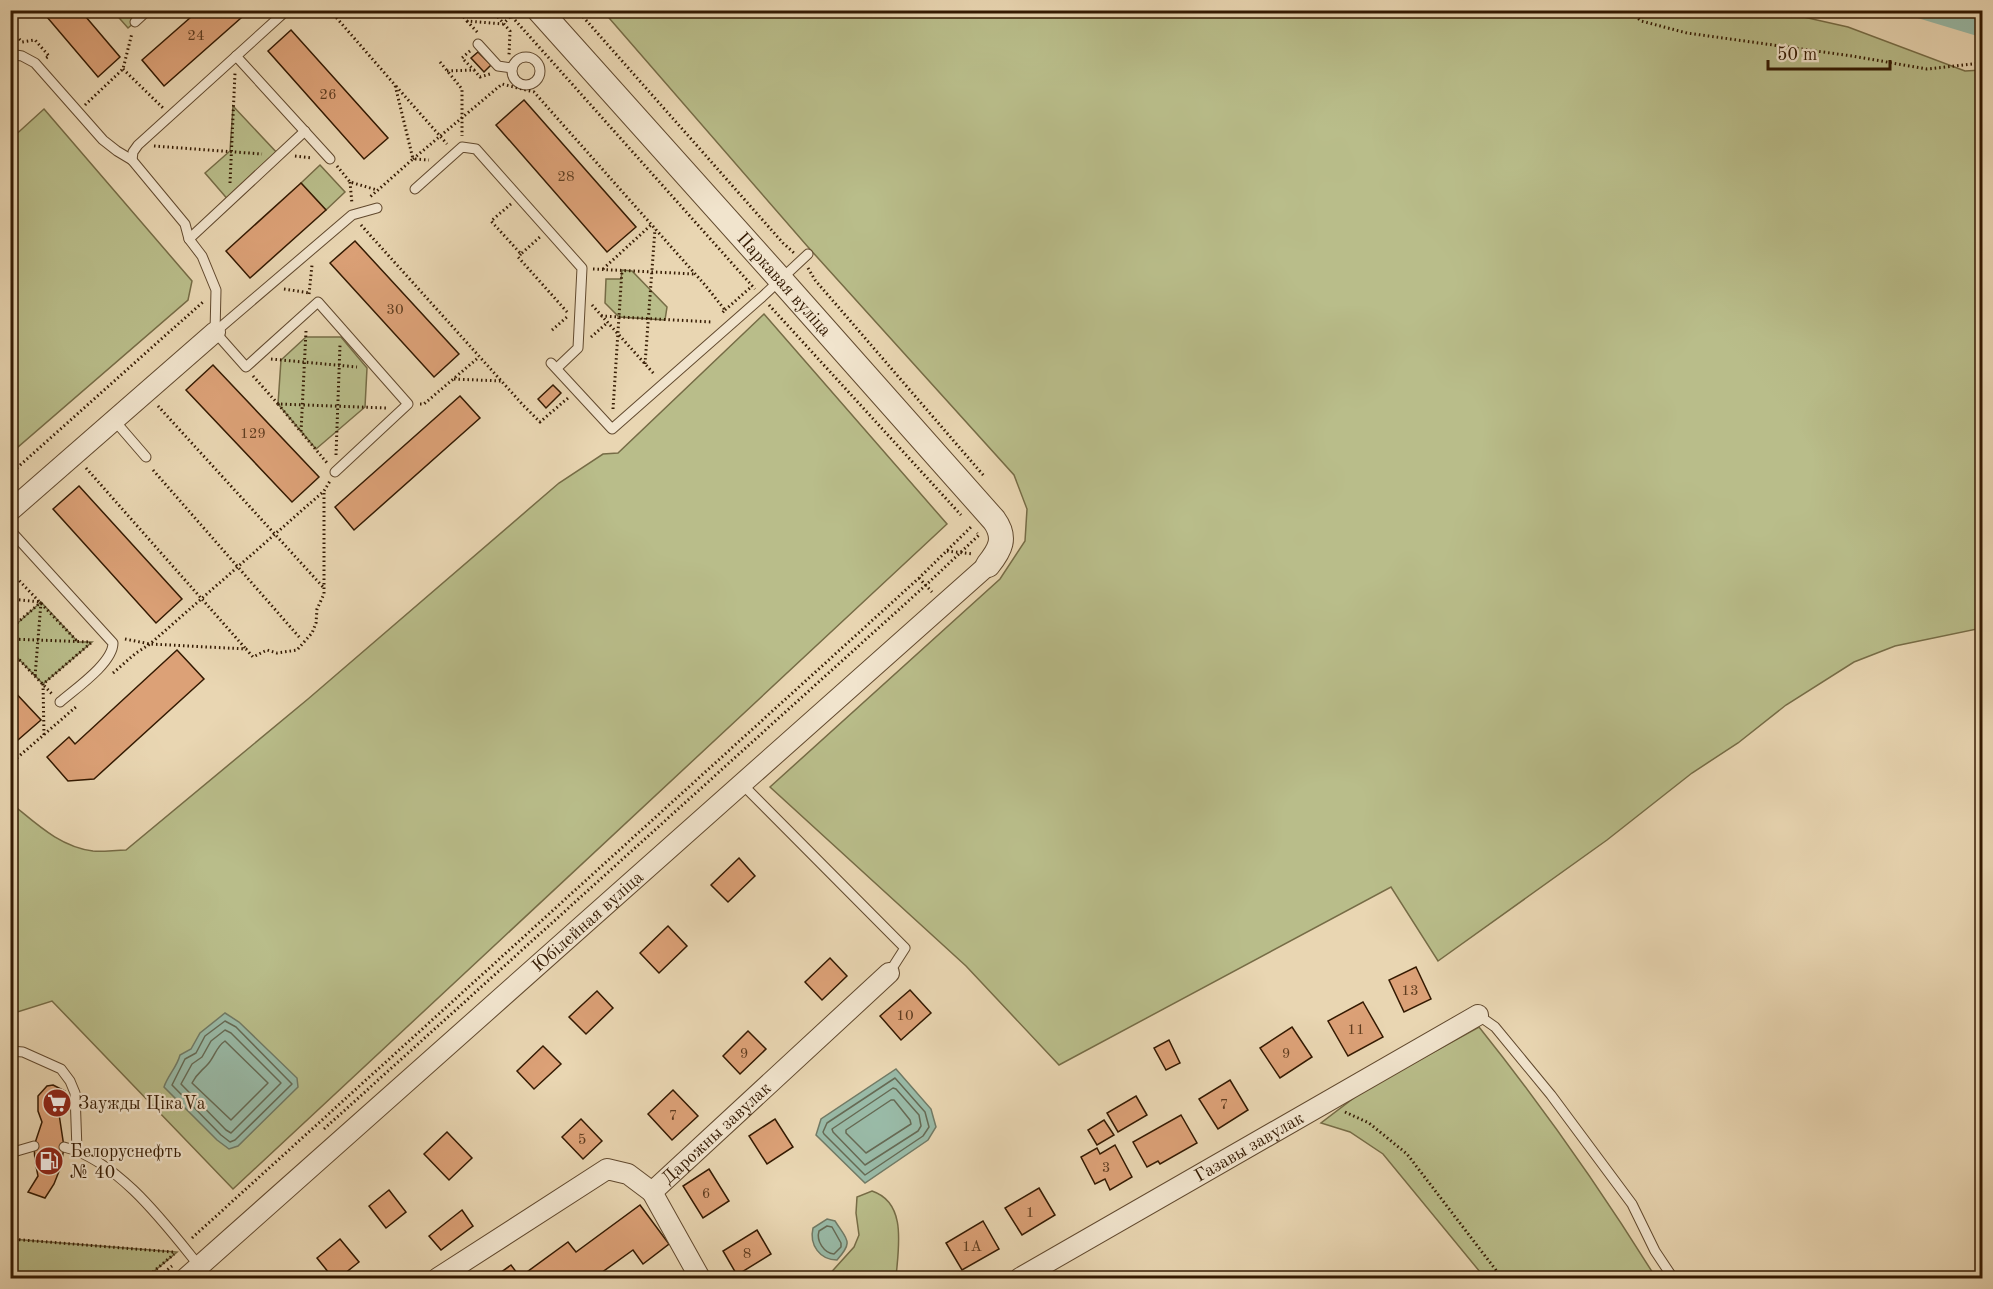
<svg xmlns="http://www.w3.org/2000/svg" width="1993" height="1289" viewBox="0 0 1993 1289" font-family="'Old Standard TT',serif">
  <rect width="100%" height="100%" fill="#e9d6b2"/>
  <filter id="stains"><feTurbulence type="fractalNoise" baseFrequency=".00333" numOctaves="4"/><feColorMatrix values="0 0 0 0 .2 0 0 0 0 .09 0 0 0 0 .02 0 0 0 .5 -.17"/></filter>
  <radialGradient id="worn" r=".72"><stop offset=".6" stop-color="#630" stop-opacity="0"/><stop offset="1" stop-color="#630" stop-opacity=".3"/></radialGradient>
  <g fill="#b9bd8a" stroke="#766c46" stroke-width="1.5">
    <path d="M 113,11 L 148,11 L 128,28 Z"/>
    <path d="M 1777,11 L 1848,27 L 1965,71 L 1982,70 L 1982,628 L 1895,646 L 1854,662 L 1786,705 L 1738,743 L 1692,773 L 1607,840 L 1438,961 L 1391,887 L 1059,1065 L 966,966 L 770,787 L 1000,579 L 1025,541 L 1027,509 L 1014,475 L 808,247 L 603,11 Z"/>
    <path d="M 233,106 L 279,155 L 230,202 L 205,173 L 230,151 Z"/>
    <path d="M 44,109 L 192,281 L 188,300 L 11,453 L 11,139 Z"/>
    <path d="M 320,165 L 345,192 L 326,210 L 301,183 Z"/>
    <path d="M 622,270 L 632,271 L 667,307 L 665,320 L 619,317 L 605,303 L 606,279 L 621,279 Z"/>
    <path d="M 764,314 L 947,524 L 233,1189 L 52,1001 L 11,1014 L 10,813 L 17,808 C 40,827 62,847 93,851 C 103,852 115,850 126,850 L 308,699 L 559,483 L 603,454 L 618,453 Z"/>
    <path d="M 306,337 L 341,337 L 367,368 L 365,407 L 316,449 L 278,404 L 281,360 Z"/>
    <path d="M 41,602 L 78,642 L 92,642 L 43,684 L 10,650 L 11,629 Z"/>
    <path d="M 1479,1027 C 1543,1107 1602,1191 1656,1278 L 1485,1278 L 1383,1154 L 1350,1132 L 1321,1123 L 1363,1091 Z"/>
    <path d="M 872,1191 C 908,1203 898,1249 896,1278 L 826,1278 L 854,1247 L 859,1235 L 856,1213 L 857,1197 Z"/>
    <path d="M 10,1239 L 11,1239 L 177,1252 L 146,1278 L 11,1278 Z"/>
  </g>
  <g fill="#99baa7" stroke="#717a65" stroke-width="1.5">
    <path d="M 225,1013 L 239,1022 L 297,1078 L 298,1087 L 238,1146 L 229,1149 L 217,1140 L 164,1087 C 168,1075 177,1067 180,1055 L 191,1049 L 200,1033 Z"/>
    <path d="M 896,1069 L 931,1109 L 936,1127 L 928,1140 L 865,1183 L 816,1135 L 821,1119 Z"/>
    <path d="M 827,1219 L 835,1221 C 847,1240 854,1241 837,1260 C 820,1260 809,1245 813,1228 Z"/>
  </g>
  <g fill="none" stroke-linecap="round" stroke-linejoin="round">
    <g stroke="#666a54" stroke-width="1.5">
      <path d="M 225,1021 L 236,1027 L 292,1084 L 235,1140 L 230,1142 L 221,1135 L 172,1085 L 185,1059 L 196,1053 L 205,1036 Z"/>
      <path d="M 225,1030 L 231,1033 L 281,1083 L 231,1133 L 226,1130 L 181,1084 L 192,1064 L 202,1057 L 211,1041 Z"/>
      <path d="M 225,1041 L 268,1083 L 231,1120 L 192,1083 C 198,1072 201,1072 208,1064 C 215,1056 216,1047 225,1041 Z"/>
      <path d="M 895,1078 L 925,1112 L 929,1127 L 923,1136 L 865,1175 L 824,1134 L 823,1132 L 827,1123 Z"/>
      <path d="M 893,1088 L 896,1089 L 919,1115 L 921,1126 L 918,1131 L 865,1165 L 833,1132 L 832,1129 Z"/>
      <path d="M 891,1100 L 894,1100 L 910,1120 L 911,1124 L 866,1153 L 846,1133 L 846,1130 Z"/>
      <path d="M 827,1226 L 832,1227 L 841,1243 L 841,1247 L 834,1254 C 824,1253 816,1241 819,1231 Z"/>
    </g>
    <path stroke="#99baa7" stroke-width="16" d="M 1919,10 L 1982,29"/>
  </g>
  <g fill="#dca177" stroke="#341a02" stroke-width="1.5">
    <path d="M 41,10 L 80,10 L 120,57 L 98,77 Z"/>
    <path d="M 199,10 L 250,10 L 164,86 L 142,60 Z"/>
    <path d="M 291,30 L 388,138 L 364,159 L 268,51 Z"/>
    <path d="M 478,52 L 491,65 L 484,72 L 471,58 Z"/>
    <path d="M 524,100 L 636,227 L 607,252 L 496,125 Z"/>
    <path d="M 301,183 L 326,210 L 250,278 L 226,251 Z"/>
    <path d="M 355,241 L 459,354 L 434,377 L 330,263 Z"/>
    <path d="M 213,365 L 319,477 L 292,502 L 186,390 Z"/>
    <path d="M 553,385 L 561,393 L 546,408 L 538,399 Z"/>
    <path d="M 460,396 L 480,418 L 354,530 L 335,507 Z"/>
    <path d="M 79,486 L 182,599 L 156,623 L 53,509 Z"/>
    <path d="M 177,650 L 204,679 L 94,779 L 68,781 L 47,757 L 69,737 L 75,744 Z"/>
    <path d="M 10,687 L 41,720 L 11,746 L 10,745 Z"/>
    <path d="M 739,858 L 755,876 L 728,902 L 711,885 Z"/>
    <path d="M 668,926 L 687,946 L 659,973 L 640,953 Z"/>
    <path d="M 830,958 L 847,976 L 822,1000 L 805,982 Z"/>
    <path d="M 1416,967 L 1431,999 L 1404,1012 L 1389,980 Z"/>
    <path d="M 910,990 L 931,1013 L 901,1040 L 880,1016 Z"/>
    <path d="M 597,991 L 613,1008 L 586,1034 L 569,1017 Z"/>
    <path d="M 1363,1002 L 1383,1037 L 1348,1056 L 1328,1021 Z"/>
    <path d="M 1292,1027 L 1312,1057 L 1280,1078 L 1260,1048 Z"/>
    <path d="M 748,1031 L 766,1049 L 740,1074 L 723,1056 Z"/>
    <path d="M 1169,1040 L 1180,1063 L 1166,1070 L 1154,1048 Z"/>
    <path d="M 543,1046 L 561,1064 L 534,1089 L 517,1071 Z"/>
    <path d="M 1230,1080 L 1248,1110 L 1218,1129 L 1199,1099 Z"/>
    <path d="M 53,1085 L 65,1091 L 68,1098 L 67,1105 L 59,1114 L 64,1147 L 61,1166 L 54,1184 L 45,1198 L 28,1192 L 38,1176 L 35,1161 L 34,1146 L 42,1122 L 38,1111 L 38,1096 L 47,1086 Z"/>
    <path d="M 673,1090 L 698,1116 L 672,1140 L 648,1114 Z"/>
    <path d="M 1136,1096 L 1147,1115 L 1118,1132 L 1107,1113 Z"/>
    <path d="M 1181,1115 L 1197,1143 L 1160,1164 L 1158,1161 L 1147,1167 L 1133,1142 Z"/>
    <path d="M 581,1119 L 602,1141 L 583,1159 L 562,1137 Z"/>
    <path d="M 775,1119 L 793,1147 L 767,1164 L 749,1136 Z"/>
    <path d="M 1104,1120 L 1114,1135 L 1097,1145 L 1088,1130 Z"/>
    <path d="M 447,1132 L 472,1158 L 449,1180 L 424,1154 Z"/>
    <path d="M 1115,1145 L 1132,1177 L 1110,1190 L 1105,1179 L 1095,1184 L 1081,1157 L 1097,1148 L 1100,1154 Z"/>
    <path d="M 709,1169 L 729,1201 L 703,1218 L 683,1186 Z"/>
    <path d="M 1039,1188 L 1055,1215 L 1022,1235 L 1005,1208 Z"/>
    <path d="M 389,1190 L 406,1212 L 386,1228 L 369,1206 Z"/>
    <path d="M 640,1205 L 669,1244 L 643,1264 L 633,1250 L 594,1278 L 575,1278 L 571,1274 L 564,1278 L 493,1278 L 511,1265 L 520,1277 L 568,1242 L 576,1252 Z"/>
    <path d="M 462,1210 L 473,1226 L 441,1250 L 429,1236 Z"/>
    <path d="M 983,1221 L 999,1249 L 962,1270 L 946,1243 Z"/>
    <path d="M 757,1230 L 771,1254 L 737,1275 L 723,1251 Z"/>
    <path d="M 340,1239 L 359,1262 L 339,1278 L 333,1278 L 317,1258 Z"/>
  </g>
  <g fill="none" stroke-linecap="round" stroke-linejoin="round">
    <g stroke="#61492e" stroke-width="11">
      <g id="service">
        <path d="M 135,22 L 148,10"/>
        <path d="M 478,44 L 498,66 L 512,68"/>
        <path d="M 10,54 L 22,56 L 35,63 L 103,140 L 117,151 L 132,160 L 185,224 L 189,239 L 202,256 L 216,290 L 215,332 L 246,367 L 318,302 L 408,404 L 335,472"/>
        <path d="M 236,56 L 330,159"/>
        <circle cx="526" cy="71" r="14"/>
        <path d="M 132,160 L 133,152 L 138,145 L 287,10"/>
        <path d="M 415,189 L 462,147 L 476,149 L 582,268 L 578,348 L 557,368"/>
        <path d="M 189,239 L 305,131"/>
        <path d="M 215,332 L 352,215 L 377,208"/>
        <path d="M 551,363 L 612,429 L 762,297 L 808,254"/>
        <path d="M 114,420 L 146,457"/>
        <path d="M 10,530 L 113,643 C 113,663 75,689 60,702"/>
        <path d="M 742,784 L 905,948 L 889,973"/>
        <path d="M 1478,1015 L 1495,1027 L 1551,1095 L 1632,1204 L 1655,1251 L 1673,1278"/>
        <path d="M 10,1051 L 23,1052 L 61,1069 L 70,1081 L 75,1093 L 77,1150"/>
        <path d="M 64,1147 C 118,1160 166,1225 200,1267"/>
        <path d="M 10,1153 L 34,1146"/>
      </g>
    </g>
    <g stroke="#61492e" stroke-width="22">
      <g id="minor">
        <path d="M 10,511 L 215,332"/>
        <path d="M 652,1192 L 700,1278"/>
        <path id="s1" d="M 186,1278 L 988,565"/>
        <path id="s2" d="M 438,1278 L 607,1169 L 628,1174 L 652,1192 L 889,973"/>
        <path id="s3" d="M 1020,1278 L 1478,1015"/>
      </g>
    </g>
    <g stroke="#61492e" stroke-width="26">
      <g id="tertiary">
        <path id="s4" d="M 539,10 L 781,280 L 994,520 C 1007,538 1000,550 988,565"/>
      </g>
    </g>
    <g stroke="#341a02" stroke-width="3" stroke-dasharray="1.5 3" stroke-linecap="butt">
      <path d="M 322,10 L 326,15 L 334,15 L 395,85 L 413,159 L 370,197"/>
      <path d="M 458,10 L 467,21 L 503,24 L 511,16"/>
      <path d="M 492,10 L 510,31 L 509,55"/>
      <path d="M 506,10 L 755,289"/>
      <path d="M 577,10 L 783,243 L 794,253"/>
      <path d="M 1628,10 L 1641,21 L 1687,33 L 1852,56 L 1927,69 L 1982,63"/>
      <path d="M 467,21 L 478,33"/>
      <path d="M 10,29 L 22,42 L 35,40 L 49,56 L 46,58"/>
      <path d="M 470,51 L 462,58 L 474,70"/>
      <path d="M 440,62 L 462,89 L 462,136"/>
      <path d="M 123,69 L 163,108"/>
      <path d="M 447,71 L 474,70 L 480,77 L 490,74"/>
      <path d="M 396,86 L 447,144"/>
      <path d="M 85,105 L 123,69 L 132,33"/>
      <path d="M 154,146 L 262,154"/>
      <path d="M 295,156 L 312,158"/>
      <path d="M 413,159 L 502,84 L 534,92 L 705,285 L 725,310 L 721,314"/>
      <path d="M 415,159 L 429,160"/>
      <path d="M 337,166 L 350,182 L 377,190"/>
      <path d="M 350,182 L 352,204"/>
      <path d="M 230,183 L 235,73"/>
      <path d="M 511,204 L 491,221 L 521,254 L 540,237"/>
      <path d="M 361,225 L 523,405 L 540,422 L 568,398"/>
      <path d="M 521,254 L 518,257 L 568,313"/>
      <path d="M 808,268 L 815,280 L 984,476"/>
      <path d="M 593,269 L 694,274"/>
      <path d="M 603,269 L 651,225"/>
      <path d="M 284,289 L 310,293"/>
      <path d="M 309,294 L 312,265"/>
      <path d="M 592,305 L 655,375"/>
      <path d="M 769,305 L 961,515"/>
      <path d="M 725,310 L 752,286"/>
      <path d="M 601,316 L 712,322"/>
      <path d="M 552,330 L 567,317"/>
      <path d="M 306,331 L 301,432 L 328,464"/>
      <path d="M 591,337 L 608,322"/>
      <path d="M 271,359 L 357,367"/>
      <path d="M 645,364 L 655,229"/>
      <path d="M 253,376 L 278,404 L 386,408"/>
      <path d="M 454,379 L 501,381"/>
      <path d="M 278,404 L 301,432"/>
      <path d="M 420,404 L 424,404 L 479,357"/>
      <path d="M 158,406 L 323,587"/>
      <path d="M 613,409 L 622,270"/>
      <path d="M 336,455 L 340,345"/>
      <path d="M 86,468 L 246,649"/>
      <path d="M 153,470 L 300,638"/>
      <path d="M 10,474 L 204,301"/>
      <path d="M 947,551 L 973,554"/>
      <path d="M 10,571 L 77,641"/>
      <path d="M 919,578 L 932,592"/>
      <path d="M 10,599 L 41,602 L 35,677"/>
      <path d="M 10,629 L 41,602"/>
      <path d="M 10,639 L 91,642"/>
      <path d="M 125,639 L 150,644 L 246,649 L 253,657 L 267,650 L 277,653 L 297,650 L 312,633 L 316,623 L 317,609 L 324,594 L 324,491"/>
      <path d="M 10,650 L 53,695"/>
      <path d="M 113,673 L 136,653 L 150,644 L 324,491 L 330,481"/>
      <path d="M 44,735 L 43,684 L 92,642"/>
      <path d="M 10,764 L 77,706"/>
      <path d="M 1345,1112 L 1369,1123 L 1407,1154 L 1502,1278"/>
      <path d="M 324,1129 L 926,585 L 979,535 L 977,533"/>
      <path d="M 192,1238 L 919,578 L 971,527"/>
      <path d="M 10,1239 L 173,1252"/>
      <path d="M 146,1278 L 174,1254"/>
      <path d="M 157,1278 L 172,1266"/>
    </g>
    <use href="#service" stroke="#f1e4cd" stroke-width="9"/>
    <use href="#minor" stroke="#f1e4cd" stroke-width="20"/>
    <use href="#tertiary" stroke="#f1e4cd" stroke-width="24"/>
  </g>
  <defs>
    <g id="supermarket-disc" transform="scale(1.5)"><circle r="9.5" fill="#8f2418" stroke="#f1e4cd"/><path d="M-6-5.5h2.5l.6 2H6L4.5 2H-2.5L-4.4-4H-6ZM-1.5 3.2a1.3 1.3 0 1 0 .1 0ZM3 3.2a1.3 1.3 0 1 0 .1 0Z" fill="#fff"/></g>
    <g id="fuel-disc" transform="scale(1.5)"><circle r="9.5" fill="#8f2418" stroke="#f1e4cd"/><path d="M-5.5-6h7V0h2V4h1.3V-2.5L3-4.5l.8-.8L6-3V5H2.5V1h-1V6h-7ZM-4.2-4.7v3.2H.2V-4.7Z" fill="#fff"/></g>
  </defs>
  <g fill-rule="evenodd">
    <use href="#supermarket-disc" x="57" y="1103"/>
    <use href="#fuel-disc" x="49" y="1161"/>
  </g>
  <g text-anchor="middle" stroke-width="4.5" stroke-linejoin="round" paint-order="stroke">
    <g font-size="15" fill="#5e3c1f">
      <text x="196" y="40">24</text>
      <text x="328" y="99">26</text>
      <text x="566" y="181">28</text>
      <text x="395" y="314">30</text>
      <text x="253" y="438">129</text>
      <text x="1410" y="995">13</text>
      <text x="905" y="1020">10</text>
      <text x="1356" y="1034">11</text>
      <text x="744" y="1058">9</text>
      <text x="1286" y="1058">9</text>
      <text x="1224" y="1109">7</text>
      <text x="673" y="1120">7</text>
      <text x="582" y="1144">5</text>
      <text x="1106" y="1172">3</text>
      <text x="706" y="1198">6</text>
      <text x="1030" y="1217">1</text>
      <text x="972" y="1251">1А</text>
      <text x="747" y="1258">8</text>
    </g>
    <g font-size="18" fill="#341a02" stroke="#f1e4cd">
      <text dy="6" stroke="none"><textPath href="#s4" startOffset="368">Паркавая вуліца</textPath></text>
      <text dy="6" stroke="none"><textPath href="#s1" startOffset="537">Юбілейная вуліца</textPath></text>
      <text dy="6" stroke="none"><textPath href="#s2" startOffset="340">Дарожны завулак</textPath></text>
      <text dy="6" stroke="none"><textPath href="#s3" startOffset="264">Газавы завулак</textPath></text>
    </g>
    <g font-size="18" fill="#341a02" stroke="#f1e4cd" text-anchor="start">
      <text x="78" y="1109">Заужды ЦікаVа</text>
      <text x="70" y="1157">Белоруснефть<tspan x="70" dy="21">№ 40</tspan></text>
    </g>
  </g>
  <rect width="1993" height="1289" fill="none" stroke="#e9d6b2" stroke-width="36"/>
  <rect x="12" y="12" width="1969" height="1265" fill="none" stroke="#341a02" stroke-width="3"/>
  <rect x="18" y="18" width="1957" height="1253" fill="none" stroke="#341a02" stroke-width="1.5"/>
  <path d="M1768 60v9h122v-9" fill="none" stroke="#341a02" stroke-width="3"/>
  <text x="1777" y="60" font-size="18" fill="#341a02" stroke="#f1e4cd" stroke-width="4.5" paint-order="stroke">50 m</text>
  <rect width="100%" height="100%" filter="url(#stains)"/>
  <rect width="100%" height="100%" fill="url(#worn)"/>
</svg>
